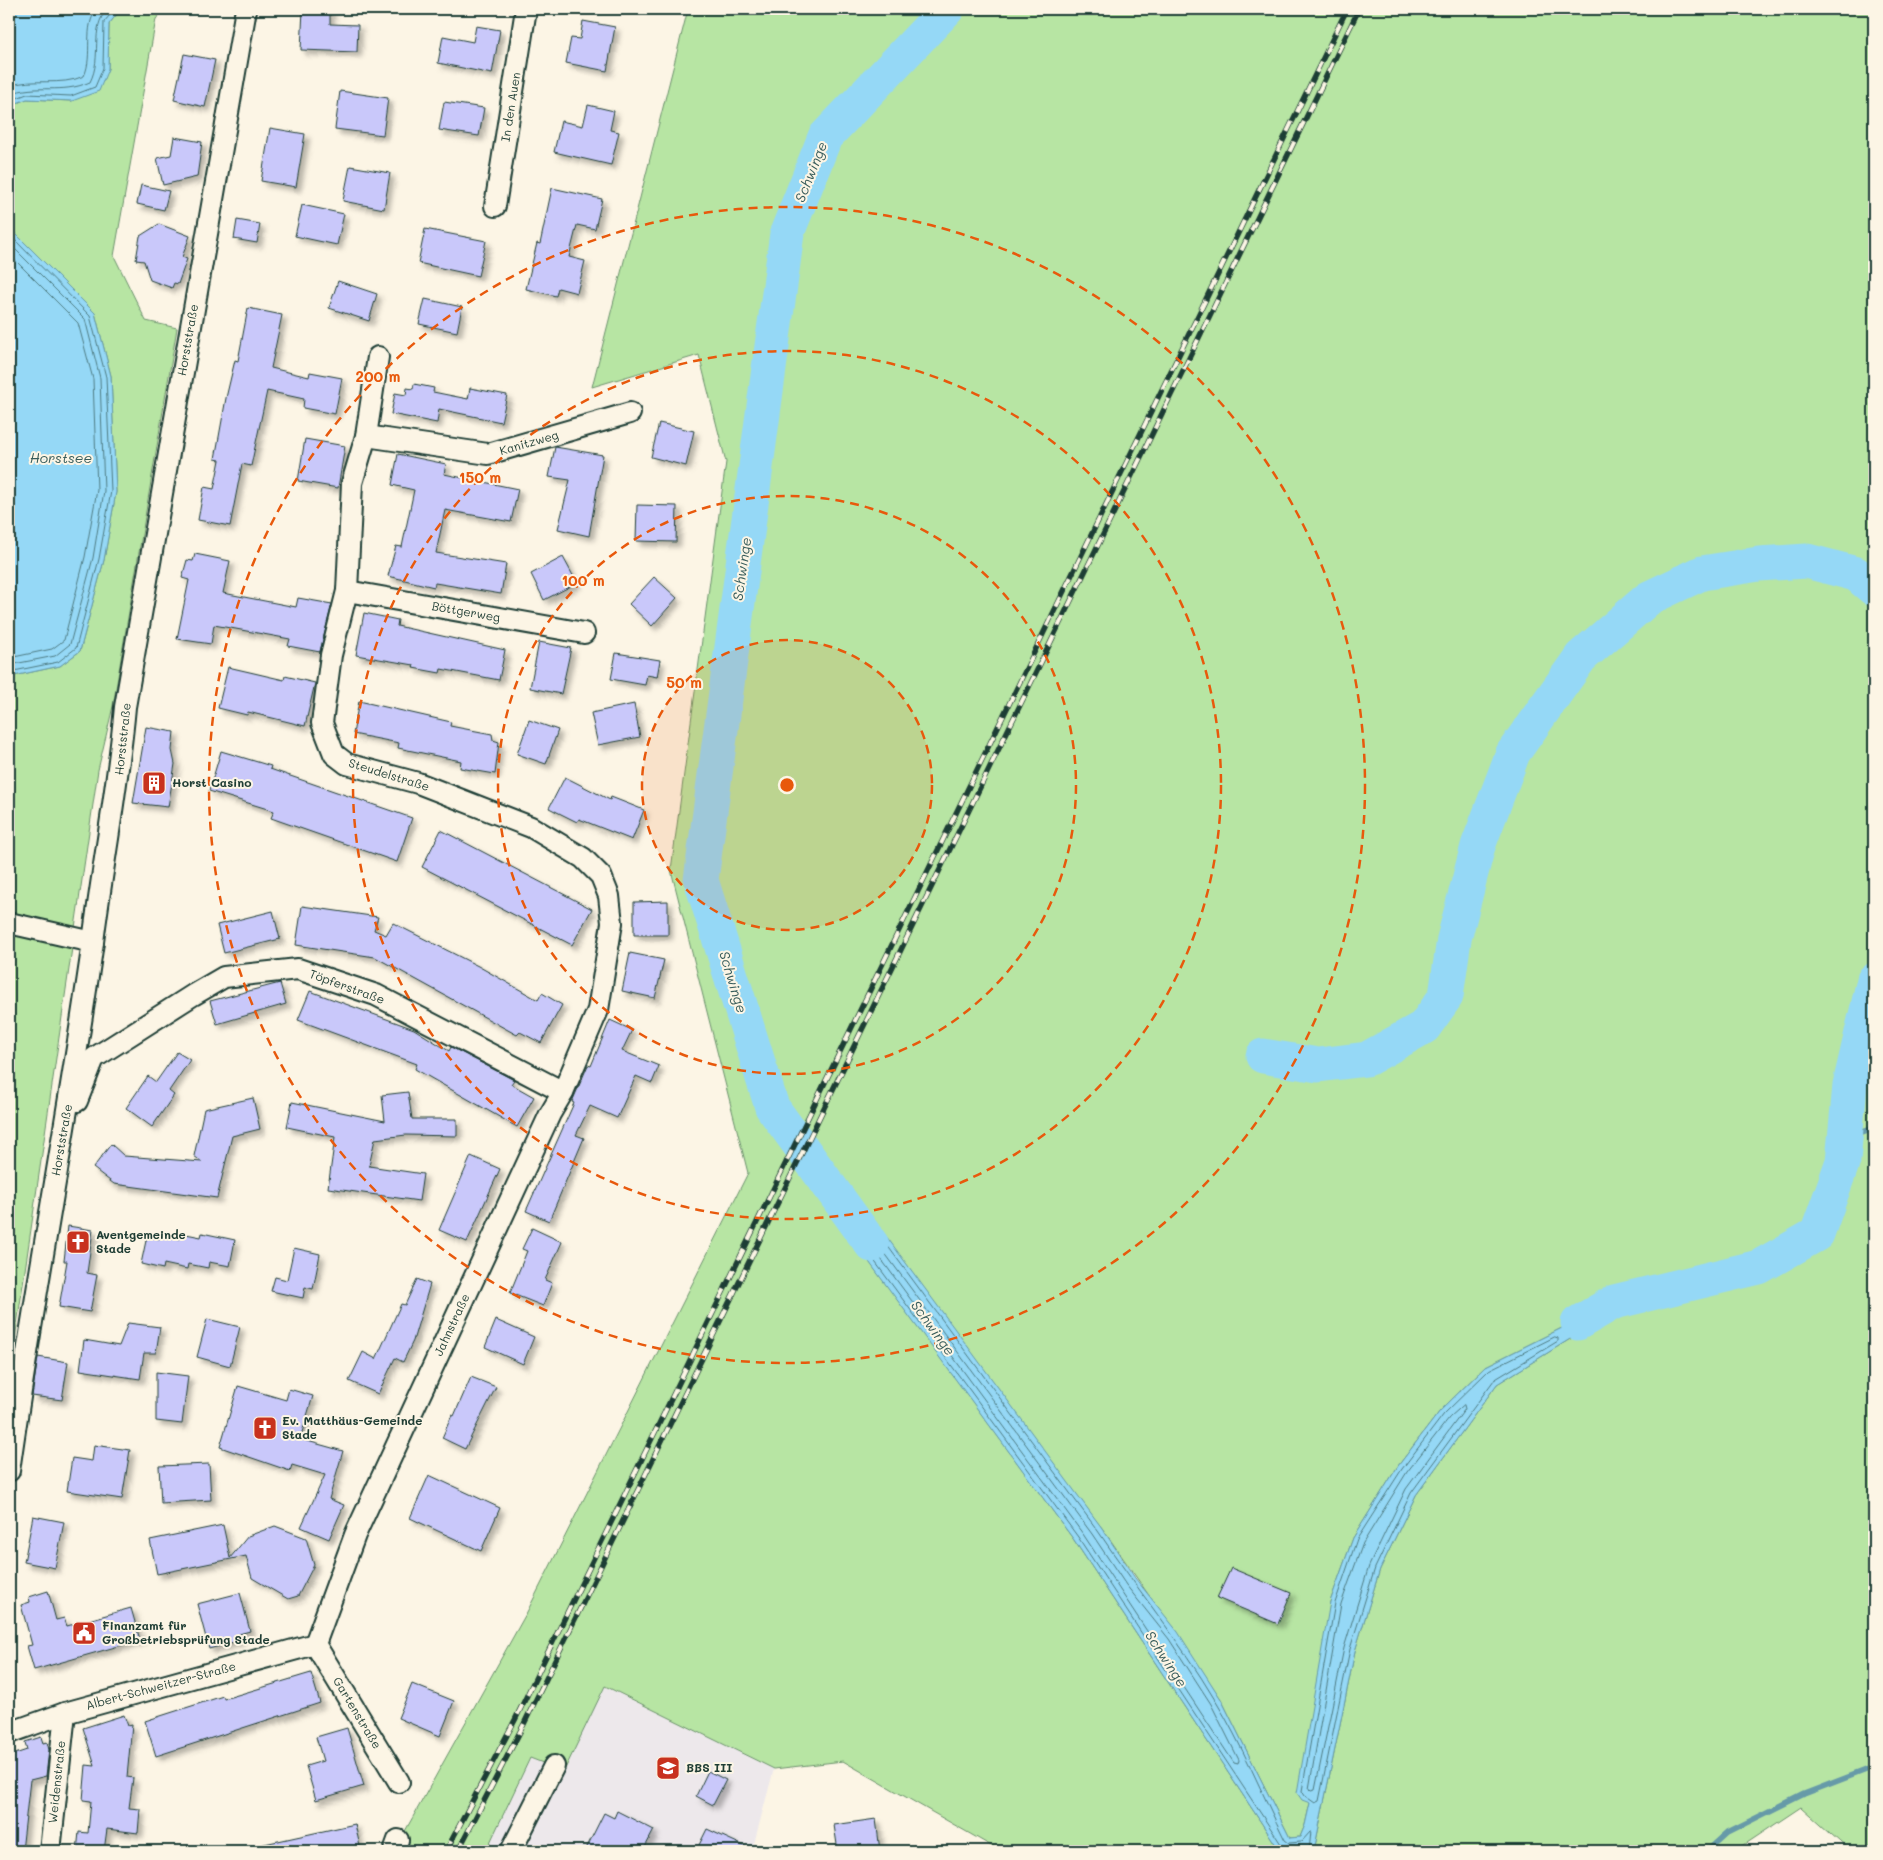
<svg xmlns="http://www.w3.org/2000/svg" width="1883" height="1860" viewBox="0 0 1883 1860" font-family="Mali,sans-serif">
  <defs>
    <filter id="shadow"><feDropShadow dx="4.5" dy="4.5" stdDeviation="2.5" flood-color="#0004"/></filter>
  </defs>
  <rect width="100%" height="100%" fill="#fcf5e5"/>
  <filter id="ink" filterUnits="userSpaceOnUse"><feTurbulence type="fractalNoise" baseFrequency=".02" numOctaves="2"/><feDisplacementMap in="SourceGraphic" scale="10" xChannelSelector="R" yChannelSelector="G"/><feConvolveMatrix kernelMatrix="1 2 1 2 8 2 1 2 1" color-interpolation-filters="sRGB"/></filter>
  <g filter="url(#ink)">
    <path fill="#ede8eb" d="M 604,1686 L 774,1769 L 752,1851 L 486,1851 L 530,1758 L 564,1770 Z"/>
    <g fill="#b7e5a3" stroke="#6b916c">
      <path d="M 121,9 L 164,9 L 156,19 L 114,256 L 146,321 L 177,328 L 113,706 L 98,770 L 9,1380 L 9,677 L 60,666 L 80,651 L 104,560 L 116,492 L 111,376 L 95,313 L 9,227 L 9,106 L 27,99 L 72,101 L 108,69 L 109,24 Z"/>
      <path d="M 688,9 L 1874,9 L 1874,1851 L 1850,1851 L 1801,1807 L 1735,1851 L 1314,1851 L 1355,1651 L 1380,1569 L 1416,1495 L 1497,1384 L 1614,1312 L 1749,1270 L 1614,1302 L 1486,1366 L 1440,1411 L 1398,1466 L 1353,1538 L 1330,1602 L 1310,1803 L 1305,1825 L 1300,1837 L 1290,1838 L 1221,1699 L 1102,1528 L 844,1206 L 833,1212 L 1074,1540 L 1280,1851 L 1000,1851 L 843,1761 L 774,1769 L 605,1686 L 564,1771 L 530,1758 L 486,1851 L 394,1851 L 527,1612 L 748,1173 L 671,870 L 726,462 L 699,355 L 592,387 Z"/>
    </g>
    <g fill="#95d8f6" stroke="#669aa8">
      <path d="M 9,9 L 121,9 L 109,24 L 108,69 L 99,91 L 72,101 L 27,99 L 9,106 Z"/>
      <path d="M 9,227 L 95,313 L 111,376 L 116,492 L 104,560 L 80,651 L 60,666 L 9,677 Z"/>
      <path d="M 852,1190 L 1102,1528 L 1135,1578 L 1178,1632 L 1221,1699 L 1290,1838 L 1300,1837 L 1305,1825 L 1310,1803 L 1302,1800 L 1297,1793 L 1330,1602 L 1353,1538 L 1398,1466 L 1440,1411 L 1486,1366 L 1614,1302 L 1759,1267 L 1614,1312 L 1497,1384 L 1416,1495 L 1380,1569 L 1355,1651 L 1314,1851 L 1280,1851 L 1074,1540 L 833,1213 L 844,1206 Z"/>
    </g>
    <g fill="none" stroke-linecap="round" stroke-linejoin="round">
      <g stroke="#4e7b82" stroke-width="1">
        <path d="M 9,86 C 34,77 60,87 84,76 C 94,55 82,27 97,9"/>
        <path d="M 9,94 C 39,83 60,95 90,82 C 103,56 89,30 107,9"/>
        <path d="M 9,101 L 27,94 L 71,96 L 95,87 L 103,68 L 104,22 L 115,9"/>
        <path d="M 9,234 L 90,316 L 106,377 L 111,491 L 99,559 L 76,648 L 58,662 L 9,672"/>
        <path d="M 9,243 L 85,319 L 100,378 L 104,491 L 93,558 L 70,644 L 55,656 L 9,665"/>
        <path d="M 9,254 L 78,323 L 93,379 L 97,490 L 85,557 L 64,640 L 52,649 L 9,658"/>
        <path d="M 853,1213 L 856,1214 L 1092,1534 L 1126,1585 L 1169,1639 L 1211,1704 L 1239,1760 L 1238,1764 L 1234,1763 L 1083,1534 L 851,1218 Z"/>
        <path d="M 1555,1337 L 1558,1338 L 1558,1341 L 1494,1380 L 1411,1493 L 1375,1568 L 1350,1649 L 1319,1801 L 1315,1803 L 1305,1796 L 1302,1791 L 1335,1603 L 1357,1539 L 1402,1469 L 1444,1414 L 1489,1370 Z"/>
        <path d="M 1464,1405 L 1465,1409 L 1406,1489 L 1369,1566 L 1344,1648 L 1315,1790 L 1311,1791 L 1309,1789 L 1341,1604 L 1363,1543 L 1407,1472 L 1449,1418 Z"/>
        <path d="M 1284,1851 L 1283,1847 L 1078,1537 L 842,1217 L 852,1202 L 856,1203 L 1098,1531 C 1136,1588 1180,1641 1215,1700 C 1242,1744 1262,1794 1285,1840 L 1289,1843 L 1301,1842 L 1311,1831 L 1309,1851"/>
      </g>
      <g stroke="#669aa8" stroke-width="5.5">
        <path d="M 1845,1138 L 1874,1128"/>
        <path d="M 1707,1851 L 1728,1832 L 1804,1794 L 1874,1767"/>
      </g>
      <g stroke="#95d8f6" stroke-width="35">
        <path d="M 1263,1056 L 1318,1065 L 1367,1059 L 1424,1027 L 1446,996 L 1454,939 L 1478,846 L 1513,753 L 1581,657 L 1649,598 L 1702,573 L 1759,564 L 1807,561 L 1856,574 L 1874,589"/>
        <path d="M 872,1245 L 772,1107 L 701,880 L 787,233 L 825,137 L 947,9"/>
        <path d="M 1578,1323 L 1614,1302 L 1759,1267 L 1817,1234 L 1843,1161 L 1850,1085 L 1874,980"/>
      </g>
    </g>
    <g fill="#c9c8fa" stroke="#1f3d34" filter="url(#shadow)">
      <path d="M 303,9 L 330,9 L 330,24 L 358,25 L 357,52 L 301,50 Z"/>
      <path d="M 583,21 L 615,27 L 607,71 L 566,63 L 571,38 L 580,39 Z"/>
      <path d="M 476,26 L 500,30 L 492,74 L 438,63 L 443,36 L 473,42 Z"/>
      <path d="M 184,54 L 215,60 L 205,107 L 174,100 Z"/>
      <path d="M 340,91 L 388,98 L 383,135 L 335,129 Z"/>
      <path d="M 444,102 L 484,108 L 479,136 L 439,130 Z"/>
      <path d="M 588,105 L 614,111 L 610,130 L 619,132 L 611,165 L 554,152 L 561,121 L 583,126 Z"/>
      <path d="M 270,128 L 305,134 L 296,187 L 261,181 Z"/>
      <path d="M 174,137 L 202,142 L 197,177 L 163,185 L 157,158 L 171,155 Z"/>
      <path d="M 350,166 L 390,173 L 384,209 L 343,201 Z"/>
      <path d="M 141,185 L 169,191 L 164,210 L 137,204 Z"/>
      <path d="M 552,188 L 602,199 L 595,229 L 577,225 L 569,257 L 585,261 L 577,293 L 558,288 L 556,296 L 526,289 L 537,243 L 540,244 Z"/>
      <path d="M 302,205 L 344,214 L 337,245 L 295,236 Z"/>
      <path d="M 237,220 L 260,224 L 257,243 L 234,239 Z"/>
      <path d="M 159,224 L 190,236 L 182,257 L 187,259 L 178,284 L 174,283 L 172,288 L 150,280 L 144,261 L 136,260 L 140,236 Z"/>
      <path d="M 425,229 L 486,241 L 478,276 L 418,263 Z"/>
      <path d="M 338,281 L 377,294 L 369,321 L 329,308 Z"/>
      <path d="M 425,299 L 462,307 L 457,332 L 419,324 Z"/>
      <path d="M 248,308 L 282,315 L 271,368 L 309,377 L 310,372 L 342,378 L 335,414 L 303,408 L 304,399 L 267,391 L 251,466 L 242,464 L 230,526 L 198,520 L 204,487 L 214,489 L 220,460 L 215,459 L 226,398 L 235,360 L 238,361 Z"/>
      <path d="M 414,384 L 434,388 L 433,392 L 468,399 L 470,388 L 507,395 L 501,422 L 439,409 L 437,423 L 391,414 L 395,393 L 406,395 L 407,388 L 413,389 Z"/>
      <path d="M 659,423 L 694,431 L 686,466 L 651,457 Z"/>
      <path d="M 305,439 L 345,446 L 338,488 L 298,481 Z"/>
      <path d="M 555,447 L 603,455 L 589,536 L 558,529 L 570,480 L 549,477 Z"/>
      <path d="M 398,454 L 446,464 L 444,474 L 518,489 L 511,522 L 445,510 L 436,553 L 506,564 L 501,594 L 435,583 L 434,587 L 388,576 L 396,546 L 402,547 L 414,490 L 392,485 Z"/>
      <path d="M 637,505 L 677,506 L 676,542 L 636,541 Z"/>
      <path d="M 195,554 L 230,561 L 223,593 L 296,607 L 298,598 L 332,604 L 320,652 L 288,646 L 290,639 L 214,625 L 211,644 L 177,639 L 189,580 L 182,578 L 187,560 L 193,561 Z"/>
      <path d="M 563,557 L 577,583 L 544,600 L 531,574 Z"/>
      <path d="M 654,577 L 677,598 L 652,626 L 629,604 Z"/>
      <path d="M 364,613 L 398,620 L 397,626 L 505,650 L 499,680 L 441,669 L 440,673 L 413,668 L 414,665 L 356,655 Z"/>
      <path d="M 539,642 L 571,648 L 561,694 L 530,688 Z"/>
      <path d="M 616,653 L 660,660 L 657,677 L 647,675 L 645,685 L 611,679 Z"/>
      <path d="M 228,667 L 284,680 L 285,676 L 315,683 L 305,726 L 248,712 L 247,715 L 218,708 Z"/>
      <path d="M 359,701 L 451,722 L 450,726 L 492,734 L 493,740 L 499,742 L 495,774 L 460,768 L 461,761 L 398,748 L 399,743 L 353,734 Z"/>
      <path d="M 634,704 L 640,737 L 598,745 L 591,713 Z"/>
      <path d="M 529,720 L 558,730 L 546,764 L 517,754 Z"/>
      <path d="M 146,727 L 174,732 L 172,750 L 175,764 L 168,807 L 133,803 Z"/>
      <path d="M 221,751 L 271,766 L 270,769 L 412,818 L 397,862 L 271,818 L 274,811 L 209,791 Z"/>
      <path d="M 565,777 L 610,800 L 611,797 L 644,810 L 632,840 L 579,819 L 577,822 L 549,808 Z"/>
      <path d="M 441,830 L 592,909 L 572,945 L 422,867 Z"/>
      <path d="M 668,901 L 668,935 L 634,935 L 634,902 Z"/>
      <path d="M 302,906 L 378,917 L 374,930 L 386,935 L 393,923 L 478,966 L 538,1000 L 542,993 L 562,1005 L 541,1043 L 520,1032 L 517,1035 L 375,957 L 296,945 Z"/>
      <path d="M 273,911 L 280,939 L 224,953 L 217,925 Z"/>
      <path d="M 630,953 L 664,960 L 655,998 L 622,991 Z"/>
      <path d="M 280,983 L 286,1004 L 217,1024 L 210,1001 Z"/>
      <path d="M 310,991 L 414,1029 L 449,1051 L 451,1047 L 514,1080 L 511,1084 L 534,1097 L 517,1127 L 415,1069 L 417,1064 L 298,1020 Z"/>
      <path d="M 610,1020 L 632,1030 L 622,1051 L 659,1066 L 652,1083 L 636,1076 L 617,1118 L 590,1106 L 576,1135 L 584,1138 L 549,1221 L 526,1211 L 574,1103 L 572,1102 L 588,1065 L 591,1066 Z"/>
      <path d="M 177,1052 L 190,1060 L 169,1091 L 174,1095 L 152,1127 L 126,1108 L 148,1076 L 156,1082 Z"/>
      <path d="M 408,1092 L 412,1119 L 457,1119 L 457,1136 L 406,1135 L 375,1139 L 369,1166 L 423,1174 L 419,1201 L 328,1188 L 335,1137 L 287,1127 L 292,1102 L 385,1121 L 382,1095 Z"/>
      <path d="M 253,1098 L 260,1129 L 232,1136 L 217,1198 L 114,1184 L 93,1168 L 111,1144 L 124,1156 L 202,1162 L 194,1156 L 204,1109 Z"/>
      <path d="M 471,1156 L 500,1169 L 467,1242 L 439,1230 Z"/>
      <path d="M 68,1226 L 93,1230 L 87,1273 L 97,1275 L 90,1312 L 59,1307 L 67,1261 L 64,1261 Z"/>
      <path d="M 532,1228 L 562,1242 L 545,1280 L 552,1283 L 543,1306 L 510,1293 L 527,1251 L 522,1249 Z"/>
      <path d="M 181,1233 L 201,1237 L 202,1233 L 235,1240 L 230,1266 L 209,1262 L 208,1268 L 188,1264 L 187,1269 L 164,1264 L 163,1269 L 141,1264 L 147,1236 L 159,1239 L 159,1235 L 180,1239 Z"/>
      <path d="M 294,1248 L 320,1254 L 313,1289 L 305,1287 L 303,1298 L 271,1291 L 275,1277 L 287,1280 Z"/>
      <path d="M 417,1279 L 430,1284 L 413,1341 L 403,1362 L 395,1358 L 378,1394 L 349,1381 L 363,1352 L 376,1359 L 401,1304 L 405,1305 Z"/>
      <path d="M 207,1319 L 240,1327 L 230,1366 L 197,1357 Z"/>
      <path d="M 496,1320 L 534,1337 L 523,1364 L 485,1347 Z"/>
      <path d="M 128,1323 L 160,1327 L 156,1353 L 144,1353 L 140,1379 L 80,1370 L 84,1340 L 119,1346 Z"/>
      <path d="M 38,1357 L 68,1362 L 62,1400 L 32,1396 Z"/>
      <path d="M 156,1372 L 188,1376 L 182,1424 L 156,1421 Z"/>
      <path d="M 471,1377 L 496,1387 L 465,1449 L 442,1438 L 452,1415 L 454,1416 Z"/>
      <path d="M 238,1386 L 286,1400 L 289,1389 L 313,1396 L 300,1439 L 343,1451 L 329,1499 L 344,1505 L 329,1539 L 301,1527 L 325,1475 L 292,1465 L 290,1471 L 220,1447 Z"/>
      <path d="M 94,1445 L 130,1450 L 122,1499 L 67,1491 L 72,1458 L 92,1461 Z"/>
      <path d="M 209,1464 L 211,1500 L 161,1503 L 159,1466 Z"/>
      <path d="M 429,1475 L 500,1508 L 481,1551 L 410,1518 Z"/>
      <path d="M 33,1516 L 64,1522 L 55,1568 L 24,1562 Z"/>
      <path d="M 223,1525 L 230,1558 L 248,1536 L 275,1526 L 306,1538 L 314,1565 L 298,1596 L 288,1599 L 252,1578 L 246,1556 L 157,1574 L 150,1540 Z"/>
      <path d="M 1231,1568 L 1291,1593 L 1278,1624 L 1217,1598 Z"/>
      <path d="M 48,1591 L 56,1620 L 64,1618 L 67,1626 L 131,1608 L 140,1640 L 34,1670 L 27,1646 L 32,1645 L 21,1605 L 30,1602 L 29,1597 Z"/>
      <path d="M 240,1593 L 250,1631 L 239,1634 L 241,1640 L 209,1649 L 197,1604 Z"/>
      <path d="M 311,1673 L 320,1703 L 156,1756 L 145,1721 L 223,1696 L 224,1699 Z"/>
      <path d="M 412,1684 L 454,1701 L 440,1736 L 398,1718 Z"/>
      <path d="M 124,1715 L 128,1726 L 132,1725 L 127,1777 L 133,1778 L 129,1808 L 140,1809 L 138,1833 L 107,1829 L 104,1851 L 77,1851 L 79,1832 L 88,1833 L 91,1801 L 83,1800 L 86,1765 L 95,1766 L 83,1728 Z"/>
      <path d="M 347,1728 L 364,1786 L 316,1800 L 306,1766 L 323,1761 L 316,1737 Z"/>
      <path d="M 41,1737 L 43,1743 L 47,1742 L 49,1750 L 46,1776 L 30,1780 L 22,1851 L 9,1851 L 9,1756 L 27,1750 L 25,1742 Z"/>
      <path d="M 708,1771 L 726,1780 L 713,1805 L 696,1796 Z"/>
      <path d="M 617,1811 L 654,1830 L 643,1851 L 585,1851 L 604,1813 L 614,1818 Z"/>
      <path d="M 876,1819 L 880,1851 L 838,1851 L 834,1825 Z"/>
      <path d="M 355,1824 L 361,1851 L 261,1851 L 260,1845 Z"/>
      <path d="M 707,1829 L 755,1851 L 696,1851 Z"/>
    </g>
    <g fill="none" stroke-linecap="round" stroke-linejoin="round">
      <g stroke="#1f3d34" stroke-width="24">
        <g id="street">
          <path d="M 495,206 L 526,9"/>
          <path d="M 366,436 L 488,454 L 630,413"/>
          <path d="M 347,591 L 584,633"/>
          <path d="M 9,923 L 93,942"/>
          <path d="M 77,1101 L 94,1058 L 193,995 L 224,977 L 298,969 L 376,995 L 563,1092"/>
          <path d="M 9,1471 C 34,1294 68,1119 93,942 C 103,863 118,786 125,707 L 246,9"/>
          <path d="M 315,1644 L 355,1535 L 550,1114 L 563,1092 L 598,1010 L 612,923 L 609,896 L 601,876 L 583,858 L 531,827 L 418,783 L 347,764 L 334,754 L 322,723 L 331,655 L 347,591 L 352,483 L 366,436 L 378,357"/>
          <path d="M 315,1644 L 399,1782"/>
          <path d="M 9,1733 L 65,1713 L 315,1644"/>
          <path d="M 50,1851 L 65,1713"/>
          <path d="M 394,1851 L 398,1840"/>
          <path d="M 511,1851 L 554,1766"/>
        </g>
      </g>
      <use href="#street" stroke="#fcf5e5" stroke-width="20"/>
      <g stroke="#1f3d34" stroke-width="5.5">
        <g id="rail">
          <path d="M 446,1851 L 515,1720 L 1347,9"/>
          <path d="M 458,1851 L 524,1724 L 1359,9"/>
        </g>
      </g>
      <use href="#rail" stroke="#fcf5e5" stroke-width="4" stroke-dasharray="11" stroke-linecap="butt"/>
    </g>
  </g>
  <circle cx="787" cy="785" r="145" fill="#e8590c" fill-opacity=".12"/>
  <g fill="none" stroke="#e8590c" stroke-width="2.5" stroke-dasharray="9 6">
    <circle cx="787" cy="785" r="145"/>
    <circle cx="787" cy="785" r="289"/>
    <circle cx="787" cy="785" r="434"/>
    <circle cx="787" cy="785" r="578"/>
  </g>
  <defs>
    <g id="building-square" transform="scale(1.25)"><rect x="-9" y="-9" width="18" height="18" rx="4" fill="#c8321e" stroke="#fcf5e5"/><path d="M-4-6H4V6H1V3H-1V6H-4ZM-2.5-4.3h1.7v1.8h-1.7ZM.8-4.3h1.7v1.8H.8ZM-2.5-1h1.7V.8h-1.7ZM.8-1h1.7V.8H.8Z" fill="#fff"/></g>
    <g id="church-square" transform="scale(1.25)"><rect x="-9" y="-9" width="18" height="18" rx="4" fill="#c8321e" stroke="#fcf5e5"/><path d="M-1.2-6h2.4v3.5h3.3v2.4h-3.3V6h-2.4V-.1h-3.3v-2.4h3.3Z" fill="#fff"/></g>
    <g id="civic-square" transform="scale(1.25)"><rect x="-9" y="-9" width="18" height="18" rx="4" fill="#c8321e" stroke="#fcf5e5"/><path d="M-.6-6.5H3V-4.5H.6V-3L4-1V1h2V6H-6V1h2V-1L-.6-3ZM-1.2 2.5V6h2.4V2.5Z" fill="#fff"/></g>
    <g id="school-square" transform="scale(1.25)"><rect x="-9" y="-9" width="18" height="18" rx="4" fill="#c8321e" stroke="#fcf5e5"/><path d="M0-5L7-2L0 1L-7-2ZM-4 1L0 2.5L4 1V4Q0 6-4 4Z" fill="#fff"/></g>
  </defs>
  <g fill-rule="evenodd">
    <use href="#building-square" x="154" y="783"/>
    <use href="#church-square" x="78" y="1242"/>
    <use href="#church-square" x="265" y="1428"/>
    <use href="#civic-square" x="84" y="1633"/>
    <use href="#school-square" x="668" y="1768"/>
  </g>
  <g text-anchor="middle" stroke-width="4" stroke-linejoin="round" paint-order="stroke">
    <g font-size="12" fill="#1f3d34" stroke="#fcf5e5">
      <text transform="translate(511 107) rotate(-81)" y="4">In den Auen</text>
      <text transform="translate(188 340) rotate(-80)" y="4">Horststraße</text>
      <text transform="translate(529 443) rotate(-16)" y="4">Kanitzweg</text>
      <text transform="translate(466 612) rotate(10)" y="4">Böttgerweg</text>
      <text transform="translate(123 739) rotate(-84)" y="4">Horststraße</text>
      <text transform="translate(389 775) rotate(17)" y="4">Steudelstraße</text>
      <text transform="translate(347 987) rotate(20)" y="4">Töpferstraße</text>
      <text transform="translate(62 1140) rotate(-80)" y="4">Horststraße</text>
      <text transform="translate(452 1325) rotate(-65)" y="4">Jahnstraße</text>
      <text transform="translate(161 1686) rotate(-15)" y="4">Albert-Schweitzer-Straße</text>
      <text transform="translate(357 1713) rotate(59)" y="4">Gartenstraße</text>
      <text transform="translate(57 1782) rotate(-84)" y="4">Weidenstraße</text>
    </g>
    <g font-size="12" font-weight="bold" fill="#1f3d34" stroke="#fcf5e5" text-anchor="start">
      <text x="172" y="787">Horst Casino</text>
      <text x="96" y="1239">Aventgemeinde<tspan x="96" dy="14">Stade</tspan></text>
      <text x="282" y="1425">Ev. Matthäus-Gemeinde<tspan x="282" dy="14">Stade</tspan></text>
      <text x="102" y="1630">Finanzamt für<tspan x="102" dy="14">Großbetriebsprüfung Stade</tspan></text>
      <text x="686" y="1772">BBS III</text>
    </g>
    <g font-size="14" font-style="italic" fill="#375c5b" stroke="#fcf5e5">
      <text transform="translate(811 172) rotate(-68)" y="5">Schwinge</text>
      <text x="61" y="463">Horstsee</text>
      <text transform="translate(742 569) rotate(-82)" y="5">Schwinge</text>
      <text transform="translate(733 982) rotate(73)" y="5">Schwinge</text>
      <text transform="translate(933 1328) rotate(54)" y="5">Schwinge</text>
      <text transform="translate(1166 1659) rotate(57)" y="5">Schwinge</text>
    </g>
  </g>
  <circle cx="787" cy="785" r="8" fill="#e8590c" stroke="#fcf5e5" stroke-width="2.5"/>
  <g font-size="15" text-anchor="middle" font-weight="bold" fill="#e8590c" stroke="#fcf5e5" stroke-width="4" stroke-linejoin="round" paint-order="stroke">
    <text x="378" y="382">200 m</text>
    <text x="480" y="483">150 m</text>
    <text x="583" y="586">100 m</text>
    <text x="684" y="688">50 m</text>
  </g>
  <rect width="1883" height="1860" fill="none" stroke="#fcf5e5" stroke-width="30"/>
  <rect x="15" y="15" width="1853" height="1830" fill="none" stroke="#1f3d34" stroke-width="2" filter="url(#ink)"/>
</svg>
